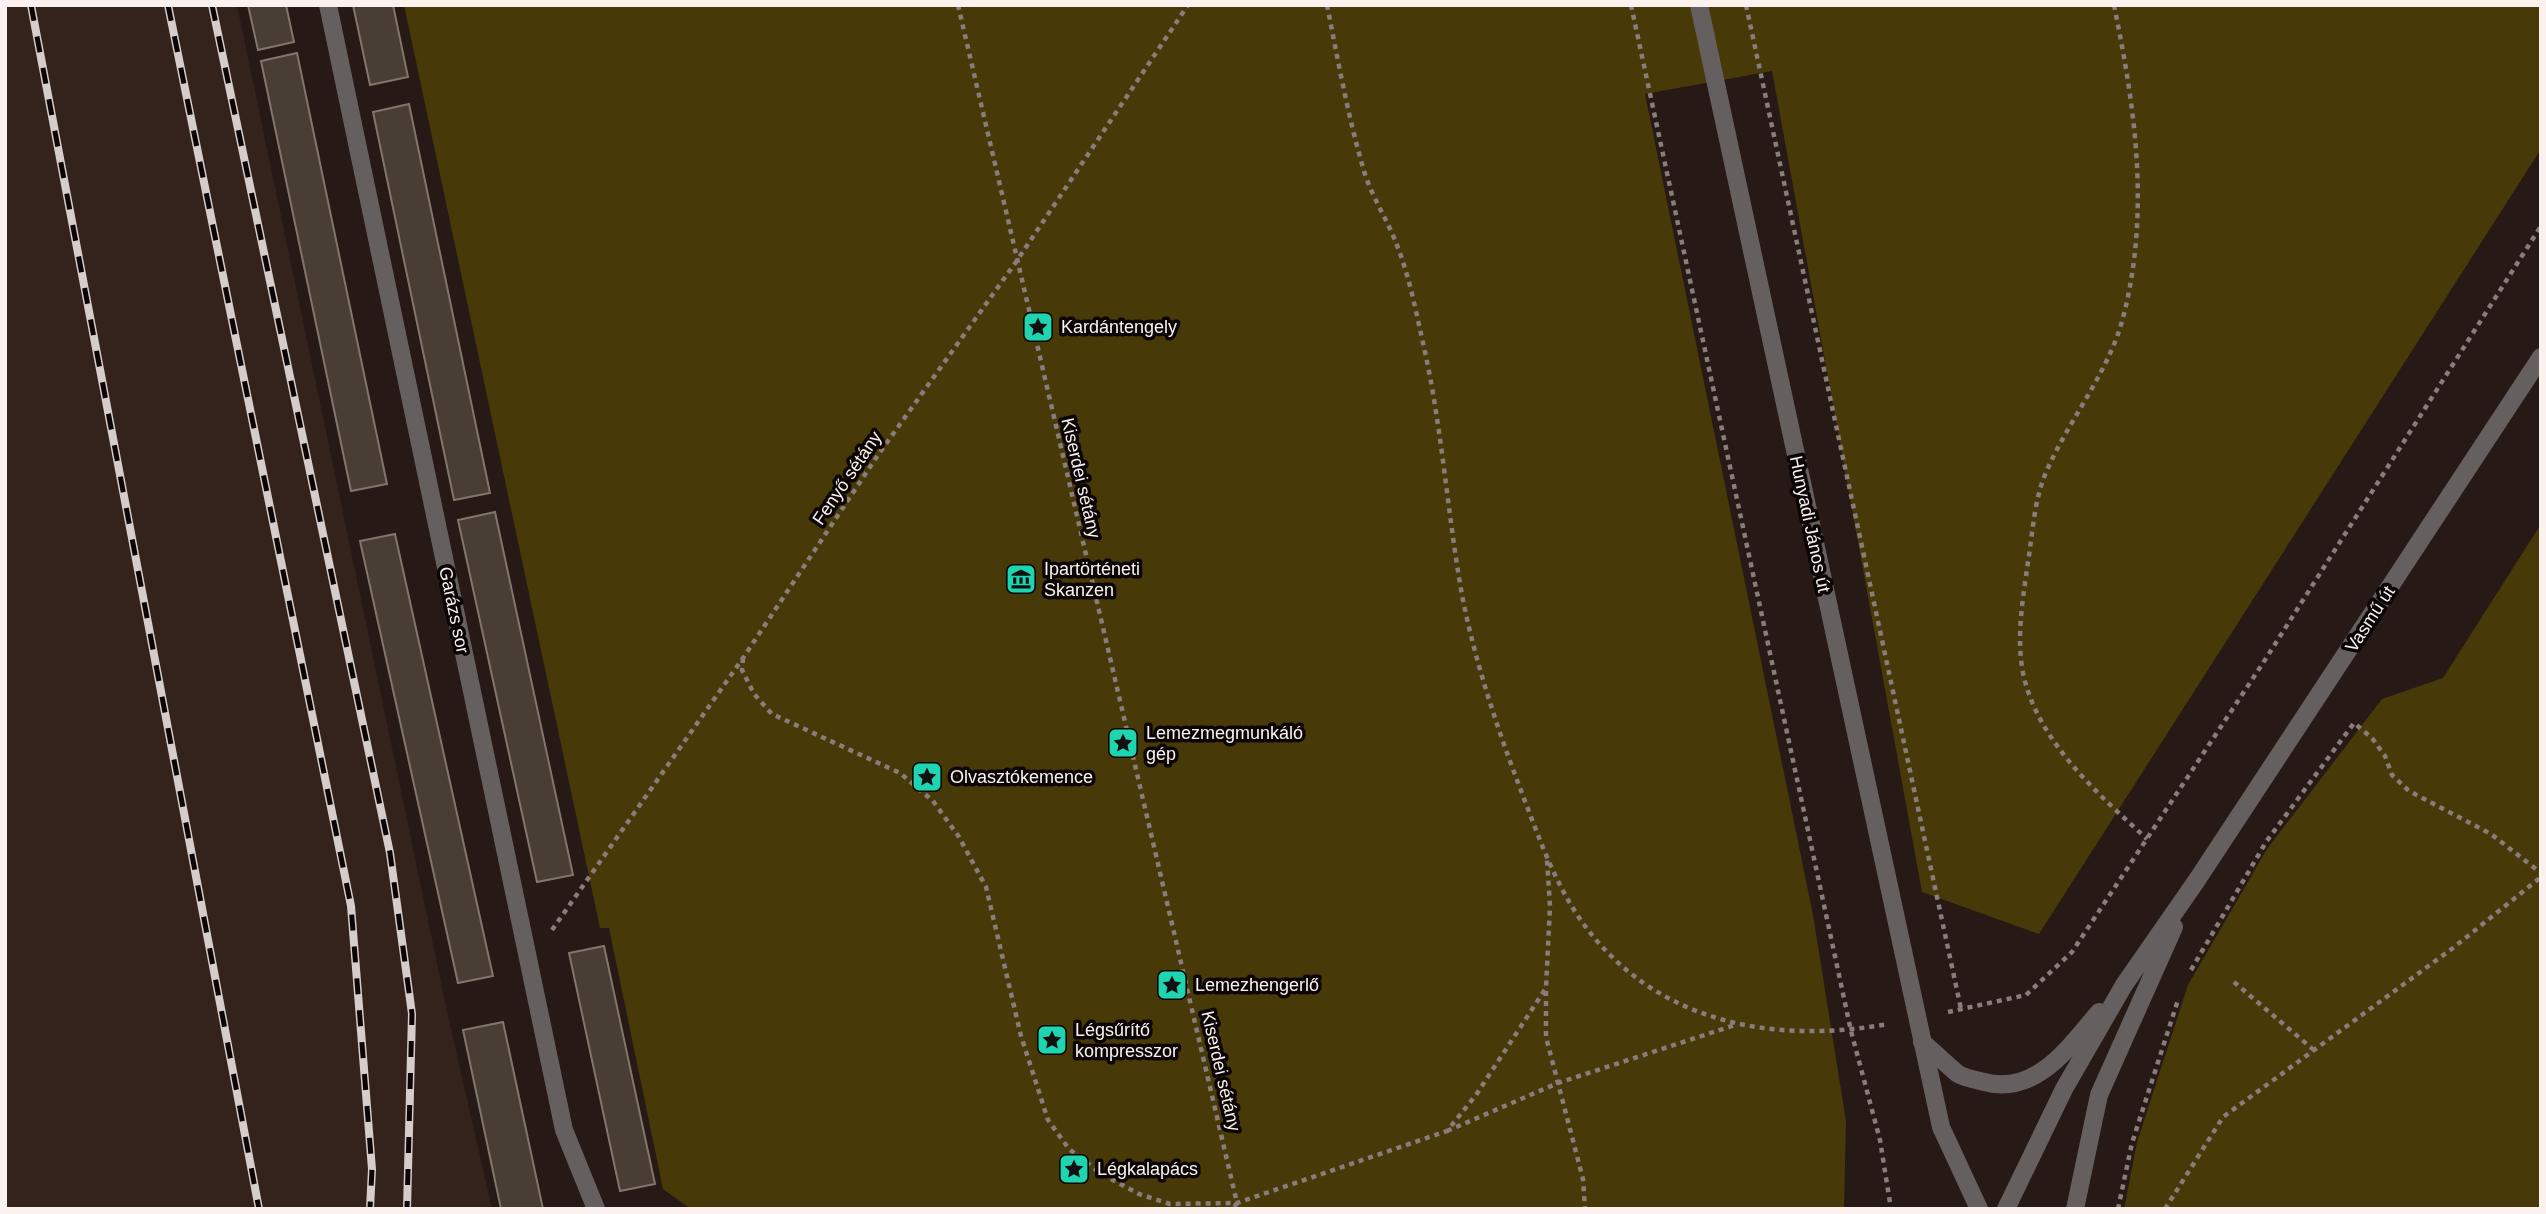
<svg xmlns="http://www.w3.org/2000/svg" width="2546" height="1214" viewBox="0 0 2546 1214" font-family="Arial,sans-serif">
  <rect width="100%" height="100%" fill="#261916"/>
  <path fill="#34221d" d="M 5,5 L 237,5 L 447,1011 L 492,1209 L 5,1209 Z"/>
  <g fill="#483908">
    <path d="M 404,5 L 2541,5 L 2541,149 L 2039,934 L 1922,892 L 1772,71 L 1645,94 L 1813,915 L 1846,1121 L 1844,1209 L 691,1209 L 663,1189 L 609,928 L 600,928 Z"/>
    <path d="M 2541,524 L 2541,1209 L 2124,1209 L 2137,1142 L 2188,985 L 2267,849 L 2382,699 L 2443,678 Z"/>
  </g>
  <g fill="#483e35" stroke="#82766c" stroke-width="2">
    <path d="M 248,5 L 286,5 L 294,42 L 258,50 Z"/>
    <path d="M 353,5 L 393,5 L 408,77 L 370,85 Z"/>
    <path d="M 297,53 L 387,484 L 351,491 L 261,61 Z"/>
    <path d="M 409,104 L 490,493 L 454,500 L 373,112 Z"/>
    <path d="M 495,512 L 573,875 L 537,882 L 458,520 Z"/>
    <path d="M 395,534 L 493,976 L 458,983 L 360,541 Z"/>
    <path d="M 604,946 L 655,1184 L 620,1191 L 569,953 Z"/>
    <path d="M 503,1022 L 543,1209 L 501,1209 L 463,1030 Z"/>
  </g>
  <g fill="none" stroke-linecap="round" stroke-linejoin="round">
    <g stroke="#887d7a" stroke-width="4.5" stroke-dasharray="5 5" stroke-linecap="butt">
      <path d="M 958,5 L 1237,1203 L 1233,1209"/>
      <path d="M 1327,5 C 1338,60 1348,117 1364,171 C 1372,198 1389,222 1398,248 C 1410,279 1416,312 1423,343 C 1442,426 1447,511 1462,595 C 1475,661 1496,725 1520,788 C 1537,832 1553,880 1580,919 C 1652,1022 1770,1045 1888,1024"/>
      <path d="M 1631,5 L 1851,1031 L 1880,1140 L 1891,1209"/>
      <path d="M 1746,5 L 1961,1009"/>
      <path d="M 2114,5 C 2135,108 2150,210 2124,314 C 2110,371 2071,416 2047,470 C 2034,499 2033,531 2028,562 C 2023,598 2016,636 2023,673 C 2037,741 2098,794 2147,839"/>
      <path d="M 743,658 L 742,670 L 754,694 L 772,714 L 900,773 L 933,801 L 959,837 L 986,887 L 1021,1036 L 1048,1120 L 1069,1149 L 1100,1173 L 1139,1194 L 1170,1204 L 1237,1203 L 1447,1131 L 1476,1095 L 1546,988 L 1550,906 L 1547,860"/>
      <path d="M 552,930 L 743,658 L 878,455 L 1016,262 L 1188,5"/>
      <path d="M 2191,970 L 2266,842 L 2354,723 L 2372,738 L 2385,756 L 2392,775 L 2409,791 L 2491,834 L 2541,873"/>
      <path d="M 2234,982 L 2315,1051"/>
      <path d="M 1546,991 L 1546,1037 L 1583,1179 L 1585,1209"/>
      <path d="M 1948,1012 L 2026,995 L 2072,952 L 2263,663 L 2541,226"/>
      <path d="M 1447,1131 L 1558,1083 L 1735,1025"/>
      <path d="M 2118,1209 L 2132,1143 L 2178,1000"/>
      <path d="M 2165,1209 L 2223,1117 L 2453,948 L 2541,877"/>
    </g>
    <g stroke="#665f60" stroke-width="18">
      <path d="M 328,5 L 564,1130 L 596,1209"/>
      <path d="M 1699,5 L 1941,1127 L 1979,1209"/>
      <path d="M 1922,1042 C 1934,1052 1946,1064 1958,1074 C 1965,1078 1976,1080 1984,1082 C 2036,1096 2069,1047 2099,1012"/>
      <path d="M 2006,1209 L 2064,1089 L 2124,985 L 2197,880 L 2541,357"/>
      <path d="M 2075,1209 L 2099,1095 L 2174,927"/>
    </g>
    <g stroke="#d6cdca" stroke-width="8">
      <g id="rail">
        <path d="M 31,5 L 259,1209"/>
        <path d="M 168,5 L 351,906 L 372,1169 L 370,1209"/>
        <path d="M 212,5 L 390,853 L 412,1014 L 407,1209"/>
      </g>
    </g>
    <use href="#rail" stroke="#0b0605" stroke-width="5" stroke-dasharray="16" stroke-linecap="butt"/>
  </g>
  <defs>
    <g id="sight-square" transform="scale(1.575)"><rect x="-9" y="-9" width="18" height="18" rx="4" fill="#1ed5b0" stroke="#0b0605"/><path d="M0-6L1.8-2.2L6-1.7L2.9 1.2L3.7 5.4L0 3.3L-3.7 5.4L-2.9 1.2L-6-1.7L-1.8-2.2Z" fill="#111"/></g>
    <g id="museum-square" transform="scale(1.575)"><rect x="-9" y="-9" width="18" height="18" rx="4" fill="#1ed5b0" stroke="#0b0605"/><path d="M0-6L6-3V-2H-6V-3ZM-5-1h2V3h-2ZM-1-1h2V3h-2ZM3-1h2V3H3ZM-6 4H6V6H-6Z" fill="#111"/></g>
  </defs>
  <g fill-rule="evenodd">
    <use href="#sight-square" x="1038" y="327"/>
    <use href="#museum-square" x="1021" y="579"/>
    <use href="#sight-square" x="1123" y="743"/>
    <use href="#sight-square" x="927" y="777"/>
    <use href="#sight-square" x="1172" y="985"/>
    <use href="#sight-square" x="1052" y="1040"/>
    <use href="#sight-square" x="1074" y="1169"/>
  </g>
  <g text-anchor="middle" stroke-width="7" stroke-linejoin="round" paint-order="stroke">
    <g font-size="18" fill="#fbf2ef" stroke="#0b0605" text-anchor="start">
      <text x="1061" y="333">Kardántengely</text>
      <text x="1044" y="575">Ipartörténeti<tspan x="1044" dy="21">Skanzen</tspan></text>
      <text x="1146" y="739">Lemezmegmunkáló<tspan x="1146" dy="21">gép</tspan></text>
      <text x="950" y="783">Olvasztókemence</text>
      <text x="1195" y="991">Lemezhengerlő</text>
      <text x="1075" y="1036">Légsűrítő<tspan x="1075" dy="21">kompresszor</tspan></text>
      <text x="1097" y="1175">Légkalapács</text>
    </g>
    <g font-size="18" fill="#fbf2ef" stroke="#0b0605">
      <text transform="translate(847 478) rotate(-56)" y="6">Fenyő sétány</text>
      <text transform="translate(1081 478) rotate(77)" y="6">Kiserdei sétány</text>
      <text transform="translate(1810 524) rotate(78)" y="6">Hunyadi János út</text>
      <text transform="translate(454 610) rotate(78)" y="6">Garázs sor</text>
      <text transform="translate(2370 619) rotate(-57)" y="6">Vasmű út</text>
      <text transform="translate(1221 1071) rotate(77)" y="6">Kiserdei sétány</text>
    </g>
  </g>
  <rect width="2546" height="1214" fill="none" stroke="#fbf2ef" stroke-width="14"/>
</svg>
